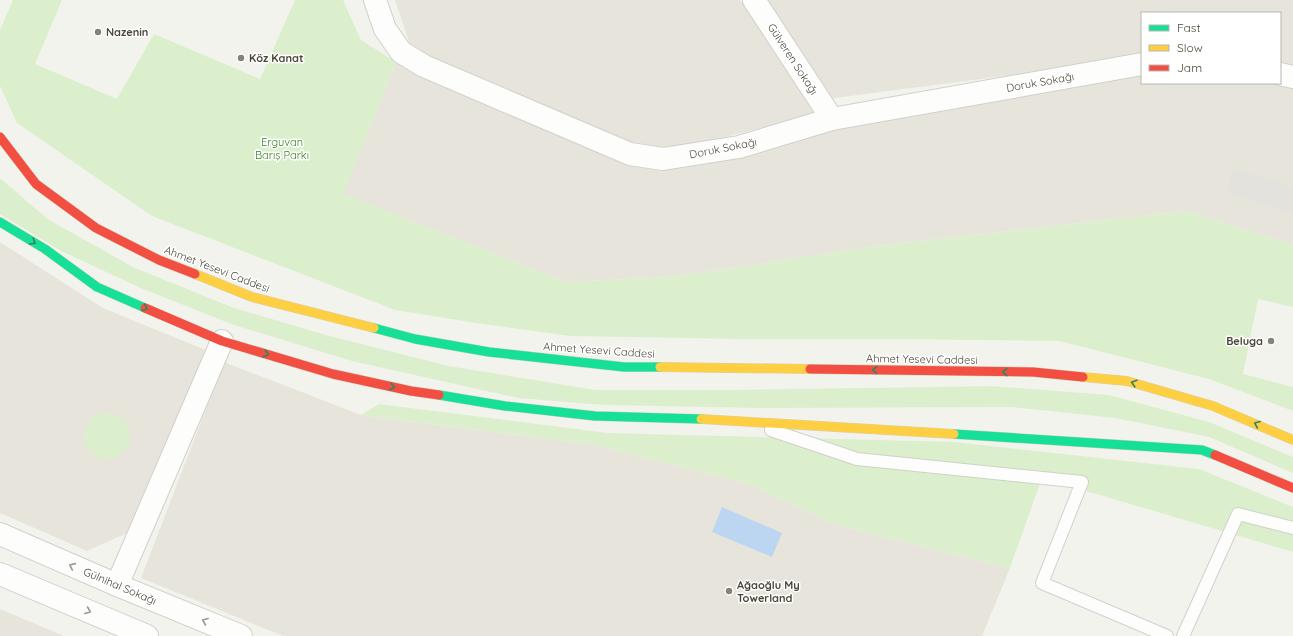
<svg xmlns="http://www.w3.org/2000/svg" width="1293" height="636" viewBox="0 0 1293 636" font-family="Quicksand,sans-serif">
  <rect width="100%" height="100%" fill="#f3f3ee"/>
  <g fill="#e7e5db">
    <path d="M 395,0 L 740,0 L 817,114 L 668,151 L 614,142 L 411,48 Z"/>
    <path d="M 765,0 L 1293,0 L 1293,69 L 1280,66 L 1280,13 L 1142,13 L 1142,58 L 827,99 Z"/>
    <path d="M 396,62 L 643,165 L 835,124 L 1142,75 L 1142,83 L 1280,83 L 1293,86 L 1293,245 L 1185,211 L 885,245 L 672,277 L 565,282 L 342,194 Z"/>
    <path d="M 0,242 L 103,308 L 208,351 L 127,533 L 87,551 L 0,513 Z"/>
    <path d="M 224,362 L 361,415 L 595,445 L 747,483 L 837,525 L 1010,568 L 982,636 L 283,636 L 141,578 Z"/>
    <path d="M 0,609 L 64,636 L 0,636 Z"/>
  </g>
  <g fill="#dcefcd">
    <path d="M 13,0 L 62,0 L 35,64 L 117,99 L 154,34 L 260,79 L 295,0 L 343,0 L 361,40 L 396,62 L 343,194 L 565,282 L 672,277 L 885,245 L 1185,211 L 1293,245 L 1293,307 L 1258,299 L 1243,374 L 1293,387 L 1293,411 L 1209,379 L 1059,341 L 902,339 L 739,339 L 570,336 L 476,323 L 395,310 L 152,216 L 17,123 L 0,86 L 0,30 Z"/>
    <path d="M 0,178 L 49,220 L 133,267 L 234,308 L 326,335 L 449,366 L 596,390 L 732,390 L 992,386 L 1109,395 L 1209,422 L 1293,457 L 1293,473 L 1209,437 L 1115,418 L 1012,407 L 763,408 L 604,405 L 518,398 L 352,361 L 234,325 L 143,289 L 61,251 L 0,214 Z"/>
    <path d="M 379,404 L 608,433 L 954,442 L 1199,469 L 1293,507 L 1293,552 L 1042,478 L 1010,568 L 837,525 L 747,483 L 595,445 L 361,415 Z"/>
    <circle cx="107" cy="436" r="23"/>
  </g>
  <path fill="#e3e2dc" d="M 1232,168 L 1293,187 L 1293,214 L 1227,193 Z"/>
  <path fill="#bcd6f2" d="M 722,507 L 782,533 L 772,557 L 712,532 Z"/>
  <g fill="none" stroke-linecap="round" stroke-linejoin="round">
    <g stroke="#d1d0cb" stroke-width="14">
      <g id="lane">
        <path d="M 771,430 L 857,459 L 1082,482 L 1042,583 L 1167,636"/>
        <path d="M 1183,636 L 1238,514 L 1293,528"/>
      </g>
    </g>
    <g stroke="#d1d0cb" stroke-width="24">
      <g id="street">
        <path d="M 375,0 L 385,29 L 401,52 L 424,66 L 630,154 L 663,159 L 739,147 L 832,119 L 1142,64"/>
        <path d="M 754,0 L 832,119"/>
        <path d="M 1280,74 L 1293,77"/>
        <path d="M 0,534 L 117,585 L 241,636"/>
        <path d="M 0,574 L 147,636"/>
        <path d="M 117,585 L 222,341"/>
      </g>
    </g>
    <g stroke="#d6d2ba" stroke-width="10">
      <g id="fast">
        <path d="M 0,222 L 45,249 L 97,287 L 145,308"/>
        <path d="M 374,328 L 415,339 L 489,352 L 624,367 L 660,367"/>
        <path d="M 439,395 L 505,406 L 595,416 L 701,419"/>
        <path d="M 954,434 L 1202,450 L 1215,455"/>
      </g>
    </g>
    <g stroke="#d6d2ba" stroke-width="10">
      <g id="slow">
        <path d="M 195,274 L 252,297 L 374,328"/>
        <path d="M 660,367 L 810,369"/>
        <path d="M 1083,377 L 1127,381 L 1213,406 L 1293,440"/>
        <path d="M 701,419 L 954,434"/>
      </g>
    </g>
    <g stroke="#d6d2ba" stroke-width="10">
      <g id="jam">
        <path d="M 0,137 L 36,184 L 96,228 L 159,260 L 195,274"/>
        <path d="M 145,308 L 222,341 L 333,374 L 411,391 L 439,395"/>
        <path d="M 810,369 L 1033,372 L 1083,377"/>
        <path d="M 1215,455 L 1293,488"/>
      </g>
    </g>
    <use href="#lane" stroke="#fdfdfc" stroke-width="12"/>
    <use href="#street" stroke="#fdfdfc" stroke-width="22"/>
    <use href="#fast" stroke="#16e098" stroke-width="9"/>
    <use href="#slow" stroke="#ffcf43" stroke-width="9"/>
    <use href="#jam" stroke="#f24e42" stroke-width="9"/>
  </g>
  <defs><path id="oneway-chevron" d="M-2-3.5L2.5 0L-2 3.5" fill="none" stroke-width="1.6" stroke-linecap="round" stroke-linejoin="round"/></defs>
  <g stroke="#36845e">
    <use href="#oneway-chevron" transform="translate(33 242) rotate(31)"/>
    <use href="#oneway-chevron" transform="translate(145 308) rotate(23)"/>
    <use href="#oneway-chevron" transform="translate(266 354) rotate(16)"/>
    <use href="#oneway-chevron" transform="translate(875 370) rotate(-179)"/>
    <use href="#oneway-chevron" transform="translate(1005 372) rotate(-179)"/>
    <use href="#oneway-chevron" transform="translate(1134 383) rotate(-164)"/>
    <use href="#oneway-chevron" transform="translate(392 387) rotate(13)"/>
    <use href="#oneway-chevron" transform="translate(1257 424) rotate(-157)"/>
  </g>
  <g stroke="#9b9890">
    <use href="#oneway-chevron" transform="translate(72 566) rotate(-156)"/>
    <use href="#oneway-chevron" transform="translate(88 611) rotate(23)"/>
    <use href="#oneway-chevron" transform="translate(205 621) rotate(-158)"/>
  </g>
  <g fill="#868378" stroke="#fff" stroke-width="1.5">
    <circle cx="98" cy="32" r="4"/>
    <circle cx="241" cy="58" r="4"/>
    <circle cx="1271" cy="341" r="4"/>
    <circle cx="729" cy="591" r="4"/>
  </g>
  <g text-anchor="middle" stroke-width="3" stroke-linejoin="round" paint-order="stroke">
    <g font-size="11" font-weight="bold" fill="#4b4638" stroke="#fff" text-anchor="start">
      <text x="106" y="36">Nazenin</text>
      <text x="249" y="62">Köz Kanat</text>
      <text x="1263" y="345" text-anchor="end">Beluga</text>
      <text x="737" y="589">Ağaoğlu My<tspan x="737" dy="13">Towerland</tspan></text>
    </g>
    <g font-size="11" fill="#4b4638" stroke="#fff">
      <text transform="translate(793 59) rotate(57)" y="4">Gülveren Sokağı</text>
      <text transform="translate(1040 82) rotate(-10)" y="4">Doruk Sokağı</text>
      <text transform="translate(723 148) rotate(-11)" y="4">Doruk Sokağı</text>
      <text transform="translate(217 269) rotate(21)" y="4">Ahmet Yesevi Caddesi</text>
      <text transform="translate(599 350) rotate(4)" y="4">Ahmet Yesevi Caddesi</text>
      <text transform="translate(922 359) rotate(1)" y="4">Ahmet Yesevi Caddesi</text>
      <text transform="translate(120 586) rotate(23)" y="4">Gülnihal Sokağı</text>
    </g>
    <g font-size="11" fill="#3d8127" stroke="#fff">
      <text x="282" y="146">Erguvan<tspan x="282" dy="13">Barış Parkı</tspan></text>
    </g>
  </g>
  <rect x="1141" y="12" width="140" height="72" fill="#ffffff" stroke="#b7b5af"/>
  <rect x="1149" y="25" width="20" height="6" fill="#16e098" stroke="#b7b5af"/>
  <text x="1177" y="32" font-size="12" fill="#4b4638">Fast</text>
  <rect x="1149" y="45" width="20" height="6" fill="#ffcf43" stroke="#b7b5af"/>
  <text x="1177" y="52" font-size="12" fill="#4b4638">Slow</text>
  <rect x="1149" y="65" width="20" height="6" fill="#f24e42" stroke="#b7b5af"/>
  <text x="1177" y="72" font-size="12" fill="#4b4638">Jam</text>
</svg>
